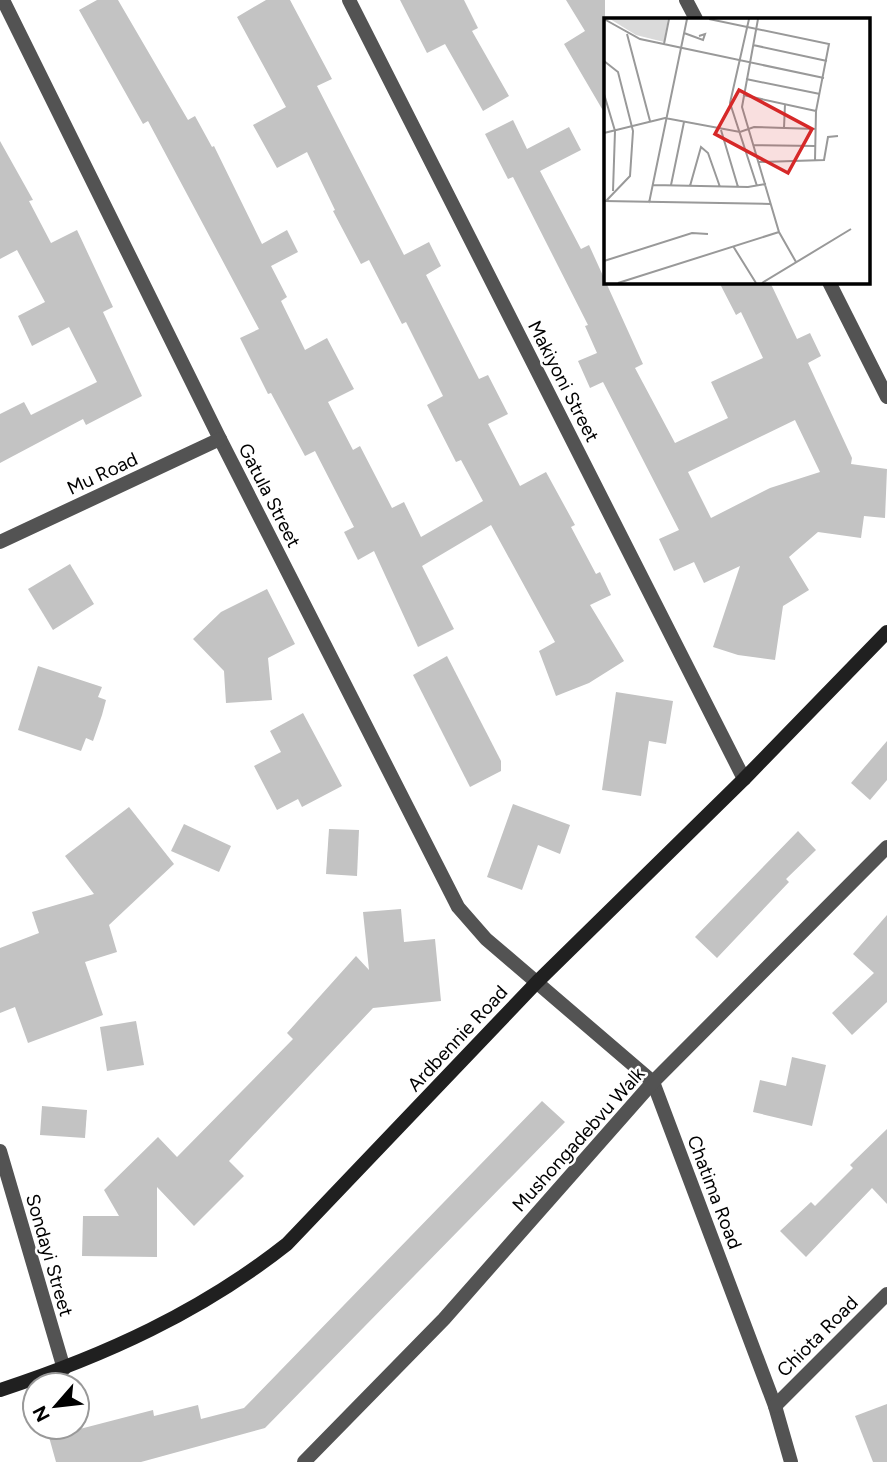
<svg xmlns="http://www.w3.org/2000/svg" width="887" height="1462" viewBox="0 0 887 1462" font-family="Figtree,sans-serif">
  <rect width="100%" height="100%" fill="#fff"/>
  <g fill="#c3c3c3" fill-rule="evenodd">
    <path d="M 97,0 L 118,0 L 188,120 L 195,116 L 212,147 L 214,146 L 262,244 L 287,230 L 298,252 L 271,266 L 287,297 L 281,301 L 305,350 L 327,338 L 354,389 L 328,402 L 353,450 L 360,446 L 392,508 L 404,502 L 421,537 L 483,501 L 461,460 L 456,462 L 427,405 L 443,396 L 406,322 L 402,324 L 369,260 L 361,264 L 333,211 L 335,210 L 307,152 L 277,168 L 253,125 L 286,107 L 237,17 L 266,0 L 290,0 L 332,79 L 317,86 L 404,255 L 429,242 L 441,266 L 426,275 L 479,379 L 488,375 L 508,414 L 488,424 L 506,459 L 520,486 L 546,472 L 575,525 L 571,527 L 596,574 L 600,572 L 611,595 L 590,605 L 624,661 L 589,683 L 556,696 L 539,651 L 555,642 L 491,525 L 422,566 L 454,629 L 418,647 L 374,551 L 358,560 L 344,532 L 354,527 L 315,451 L 305,456 L 271,393 L 268,394 L 240,338 L 259,329 L 148,121 L 143,124 L 79,10 Z"/>
    <path d="M 400,0 L 464,0 L 478,28 L 472,31 L 509,96 L 483,111 L 445,44 L 427,53 Z"/>
    <path d="M 566,0 L 605,0 L 605,114 L 564,44 L 585,31 Z"/>
    <path d="M 513,120 L 527,149 L 569,127 L 581,150 L 540,171 L 581,249 L 589,245 L 643,364 L 635,368 L 675,443 L 728,418 L 711,382 L 763,358 L 741,312 L 736,315 L 719,282 L 770,282 L 797,339 L 810,333 L 821,356 L 808,363 L 852,458 L 851,464 L 887,469 L 885,518 L 864,516 L 861,538 L 818,532 L 789,557 L 809,590 L 783,606 L 775,660 L 738,655 L 713,647 L 740,566 L 704,583 L 694,562 L 674,571 L 659,539 L 679,530 L 603,382 L 590,388 L 578,361 L 597,353 L 585,326 L 588,325 L 513,177 L 508,179 L 485,134 ZM 795,420 L 820,472 L 770,488 L 711,518 L 688,472 Z"/>
    <path d="M 0,141 L 33,200 L 29,201 L 51,243 L 77,230 L 113,307 L 103,312 L 142,396 L 86,425 L 83,419 L 0,463 L 0,414 L 24,402 L 31,415 L 97,382 L 69,327 L 32,346 L 18,316 L 45,302 L 17,250 L 0,259 Z"/>
    <path d="M 70,564 L 94,604 L 53,630 L 28,589 Z"/>
    <path d="M 267,589 L 295,644 L 268,658 L 272,700 L 226,703 L 224,671 L 193,639 L 221,612 Z"/>
    <path d="M 447,656 L 501,761 L 501,771 L 470,787 L 413,675 Z"/>
    <path d="M 38,666 L 102,687 L 98,697 L 106,700 L 102,715 L 93,741 L 86,738 L 81,751 L 18,730 Z"/>
    <path d="M 616,692 L 673,701 L 666,744 L 649,741 L 641,796 L 602,790 Z"/>
    <path d="M 303,713 L 342,786 L 302,807 L 298,799 L 277,810 L 254,766 L 281,752 L 270,731 Z"/>
    <path d="M 887,741 L 887,780 L 870,800 L 851,783 Z"/>
    <path d="M 513,804 L 570,825 L 560,854 L 538,845 L 522,890 L 487,877 Z"/>
    <path d="M 129,807 L 174,864 L 109,925 L 117,952 L 85,962 L 103,1015 L 28,1043 L 15,1007 L 0,1013 L 0,948 L 39,933 L 32,912 L 94,894 L 65,856 Z"/>
    <path d="M 184,824 L 231,846 L 219,872 L 171,851 Z"/>
    <path d="M 329,829 L 359,830 L 357,876 L 326,874 Z"/>
    <path d="M 798,831 L 816,850 L 786,879 L 789,882 L 717,958 L 695,937 Z"/>
    <path d="M 401,909 L 404,942 L 435,939 L 441,1001 L 373,1008 L 229,1161 L 244,1176 L 194,1226 L 157,1187 L 157,1257 L 82,1256 L 83,1216 L 119,1216 L 104,1190 L 158,1137 L 177,1157 L 293,1039 L 287,1033 L 356,956 L 369,970 L 363,912 Z"/>
    <path d="M 887,915 L 887,1002 L 852,1035 L 832,1013 L 874,973 L 853,954 Z"/>
    <path d="M 136,1021 L 144,1065 L 107,1071 L 100,1027 Z"/>
    <path d="M 792,1057 L 826,1065 L 812,1126 L 753,1112 L 760,1080 L 786,1086 Z"/>
    <path d="M 542,1101 L 565,1122 L 265,1428 L 141,1462 L 56,1462 L 49,1437 L 153,1410 L 154,1416 L 198,1405 L 201,1419 L 244,1408 Z"/>
    <path d="M 42,1106 L 87,1110 L 85,1138 L 40,1135 Z"/>
    <path d="M 887,1129 L 887,1204 L 872,1188 L 806,1257 L 780,1231 L 811,1202 L 815,1206 L 853,1168 L 850,1165 Z"/>
    <path d="M 887,1404 L 887,1462 L 873,1462 L 855,1416 Z"/>
  </g>
  <g fill="none" stroke-linecap="round" stroke-linejoin="round">
    <g stroke="#535353" stroke-width="14">
      <path d="M 3,0 L 220,439 L 458,907 L 486,939 L 653,1082 L 775,1406 L 791,1462"/>
      <path d="M 349,0 L 744,779"/>
      <path d="M 686,0 L 696,19"/>
      <path d="M 829,282 L 887,397"/>
      <path d="M 0,542 L 220,439"/>
      <path d="M 0,1151 L 64,1369"/>
      <path d="M 775,1406 L 887,1294"/>
      <path d="M 304,1462 L 444,1319 L 653,1082 L 887,847"/>
    </g>
    <path stroke="#202020" stroke-width="14" d="M 0,1390 C 104,1356 201,1312 287,1244 L 537,982 L 744,779 L 887,632"/>
  </g>
  <g text-anchor="middle" stroke-width="5" stroke-linejoin="round" paint-order="stroke">
    <g font-size="19" fill="#000" stroke="#fff">
      <text transform="translate(564 381) rotate(63)" y="7">Makiyoni Street</text>
      <text transform="translate(102 473) rotate(-25)" y="7">Mu Road</text>
      <text transform="translate(270 495) rotate(63)" y="7">Gatula Street</text>
      <text transform="translate(457 1038) rotate(-47)" y="7">Ardbennie Road</text>
      <text transform="translate(578 1139) rotate(-48)" y="7">Mushongadebvu Walk</text>
      <text transform="translate(715 1192) rotate(69)" y="7">Chatima Road</text>
      <text transform="translate(50 1255) rotate(74)" y="7">Sondayi Street</text>
      <text transform="translate(817 1336) rotate(-45)" y="7">Chiota Road</text>
    </g>
  </g>
  <g transform="translate(604 18)">
    <rect width="266" height="266" fill="#fff"/>
    <path d="M 6,1 L 64,1 L 60,24 L 32,17 Z" fill="#dadada"/>
    <path fill="none" stroke="#999" stroke-width="2" d="M 0,1 L 36,21 L 220,60M 105,1 L 225,26 L 212,93 L 211,142M 145,1 L 126,85 L 153,168M 154,1 L 138,89 L 175,214 L 192,244M 80,15 L 99,22 L 101,16 L 95,18M 23,16 L 46,103M 60,26 L 65,1M 149,27 L 223,43M 0,43 L 14,54 L 29,113 L 26,158 L 2,183M 142,61 L 216,76M 0,76 L 11,113 L 9,173M 139,77 L 212,93M 180,110 L 181,86M 117,112 L 134,169M 0,115 L 61,100 L 136,114 L 150,109 L 212,111M 149,127 L 211,128M 155,144 L 220,142 L 224,119 L 234,118M 49,167 L 144,169 L 162,166M 67,167 L 80,104M 86,168 L 97,129 L 104,135 L 116,169M 0,183 L 167,186M 45,185 L 83,1M 129,228 L 152,265M 0,243 L 88,215 L 104,216M 14,265 L 175,214M 158,265 L 247,211"/>
    <path fill="#d62828" fill-opacity="0.15" stroke="#d62828" stroke-width="3.5" d="M 135,72 L 208,111 L 184,155 L 111,116 Z"/>
    <rect width="266" height="266" fill="none" stroke="#000" stroke-width="3.5"/>
  </g>
  <g transform="translate(56 1406) rotate(242)"><circle r="33" fill="#ffffff" stroke="#999999" stroke-width="2"/>
  <path d="M0-5L12 26L0 18L-12 26Z" fill="#000000"/>
  <text y="-10" font-size="19" font-weight="bold" text-anchor="middle" fill="#000000">N</text>
  </g>
</svg>
